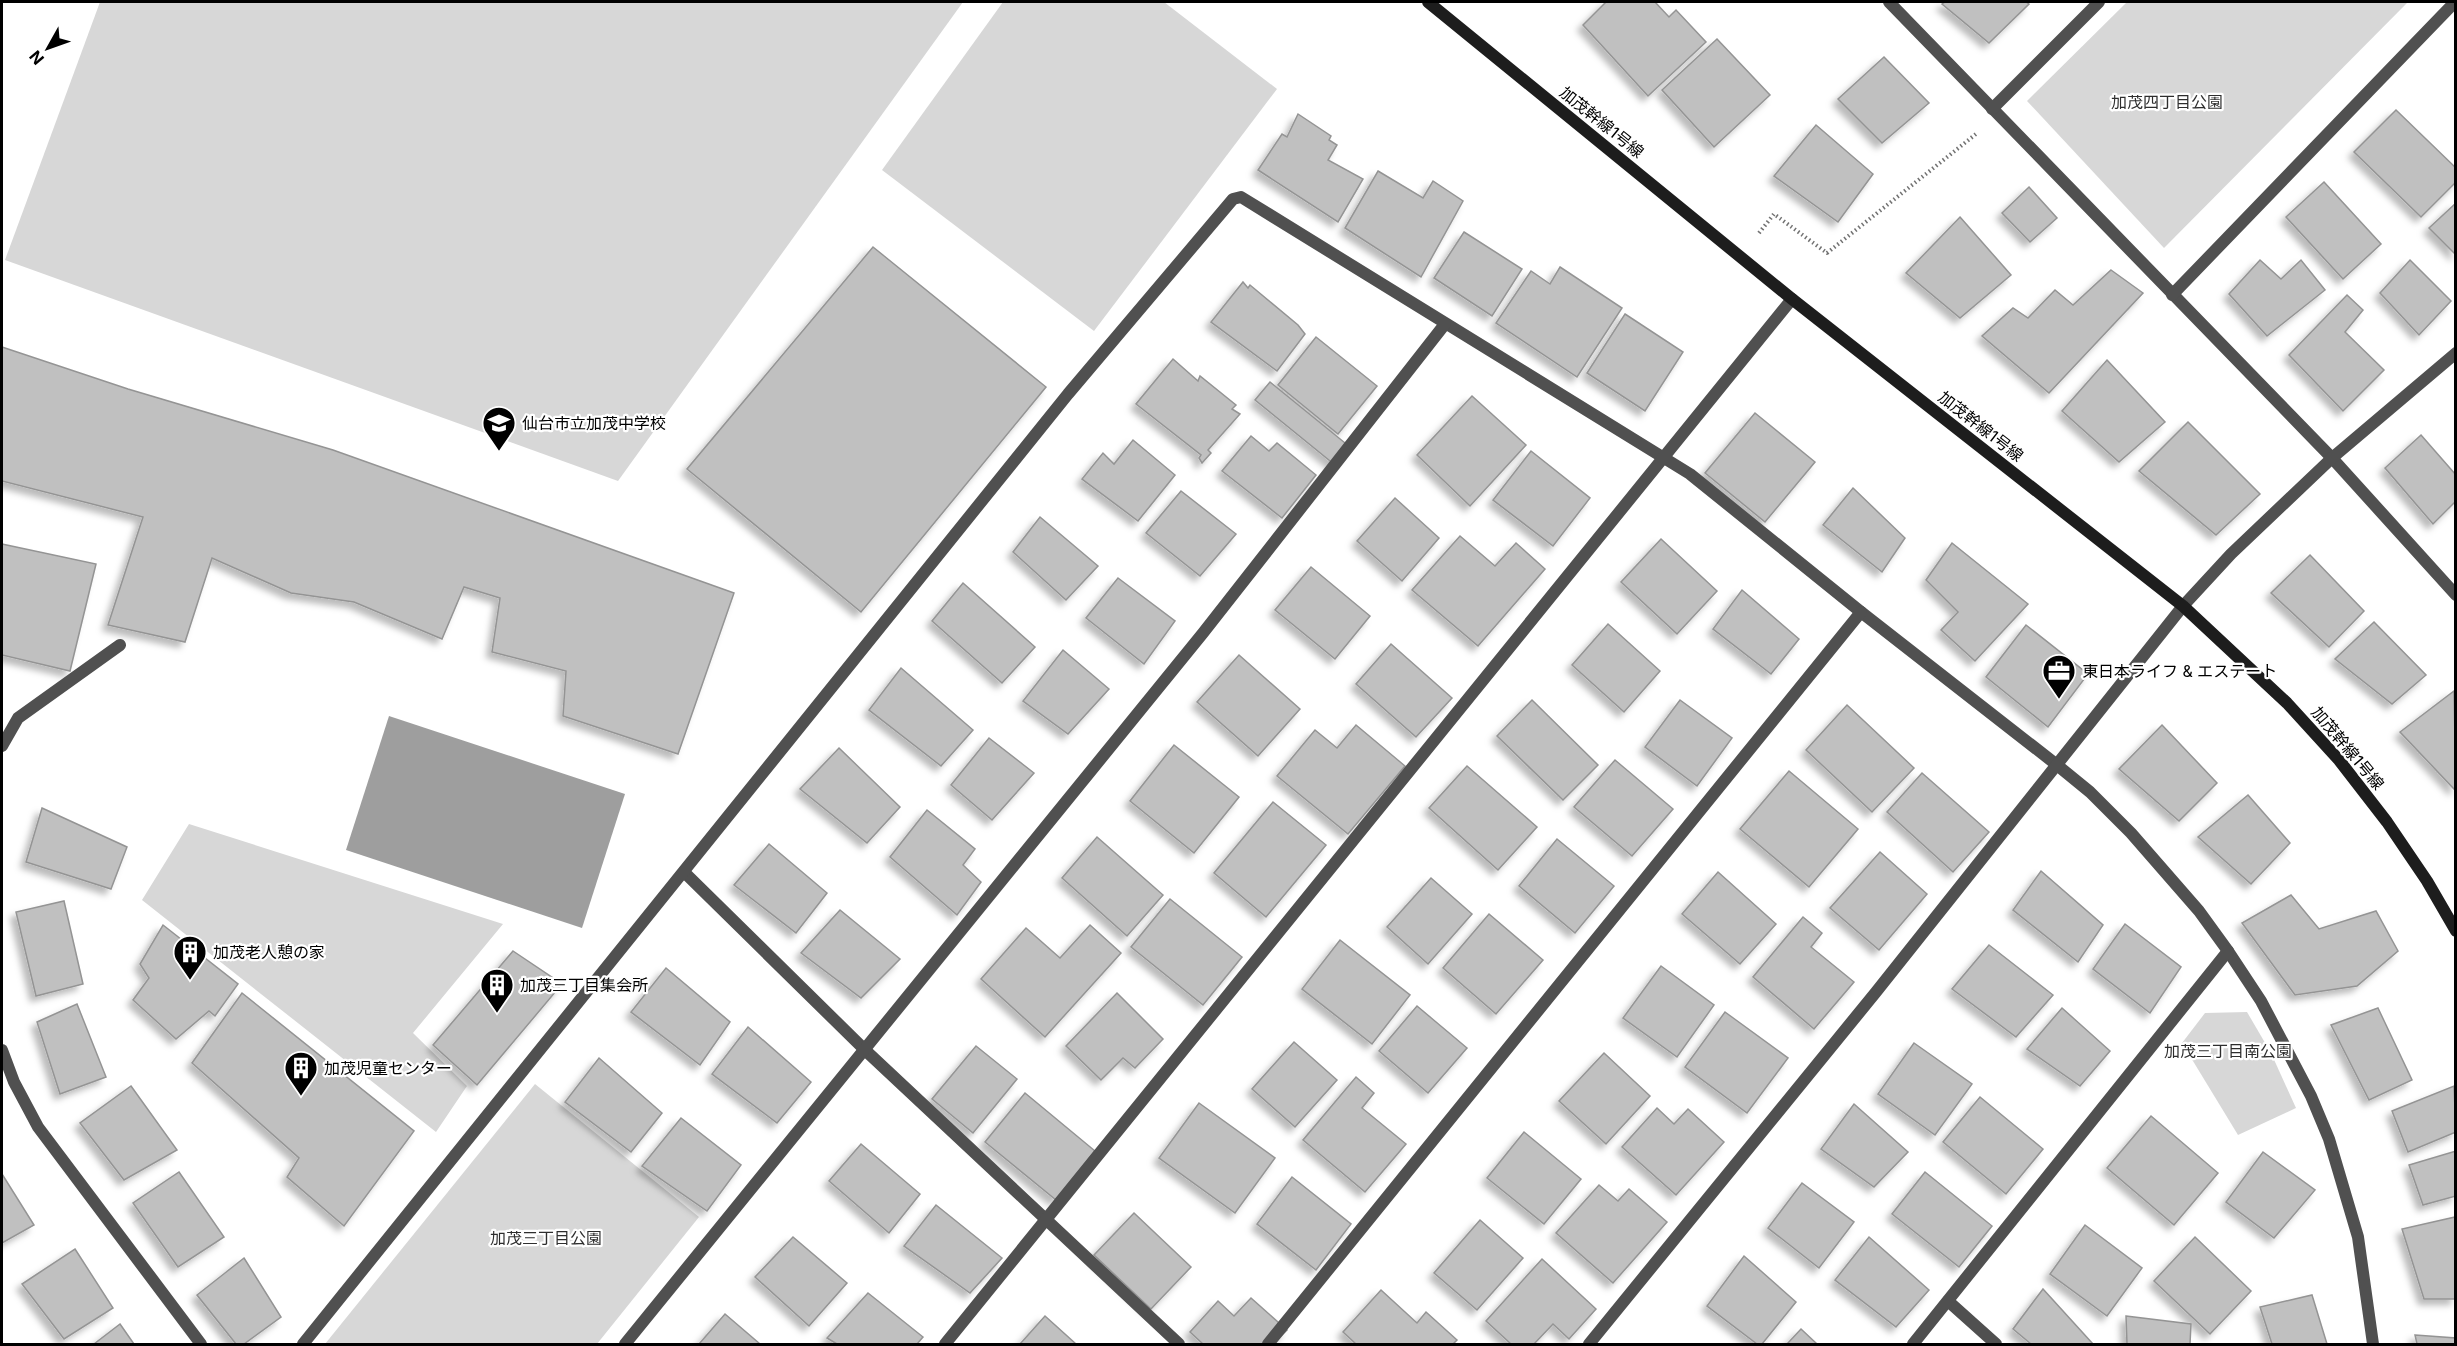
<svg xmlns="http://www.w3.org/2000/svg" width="2457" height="1346" viewBox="0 0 2457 1346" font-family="Inter,'Noto Sans JP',sans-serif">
  <defs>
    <filter id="shadow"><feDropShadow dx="-5.5" dy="5.5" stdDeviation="3" flood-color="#0004"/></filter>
  </defs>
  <rect width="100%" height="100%" fill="#fff"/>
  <g fill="#d7d7d7">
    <path d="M 100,2 L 963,2 L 618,481 L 5,260 Z"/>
    <path d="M 1003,2 L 1164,2 L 1277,89 L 1094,331 L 882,170 Z"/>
    <path d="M 2127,2 L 2408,2 L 2164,248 L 2027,101 Z"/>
    <path d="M 189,824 L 503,924 L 413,1033 L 467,1086 L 436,1132 L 142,900 Z"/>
    <path d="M 2247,1012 L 2271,1053 L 2296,1108 L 2238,1135 L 2182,1043 L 2205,1013 Z"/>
    <path d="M 535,1084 L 699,1217 L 597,1344 L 325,1344 Z"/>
  </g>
  <path fill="#9e9e9e" d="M 389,716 L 625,794 L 582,928 L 346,850 Z"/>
  <g fill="#c0c0c0" stroke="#949494" stroke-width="1.5" filter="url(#shadow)">
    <path d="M 1606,2 L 1655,2 L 1669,17 L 1676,10 L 1706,42 L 1648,96 L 1583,25 Z"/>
    <path d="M 1945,2 L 2026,2 L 2029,4 L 1989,43 L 1942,4 Z"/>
    <path d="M 1717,39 L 1770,95 L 1714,147 L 1662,90 Z"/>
    <path d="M 1884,57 L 1929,103 L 1882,143 L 1838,99 Z"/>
    <path d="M 2396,110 L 2456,168 L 2456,182 L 2421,217 L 2354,152 Z"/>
    <path d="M 1298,114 L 1331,136 L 1329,140 L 1337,145 L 1328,160 L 1363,179 L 1338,222 L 1258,170 L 1282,134 L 1287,137 Z"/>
    <path d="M 1816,125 L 1873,174 L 1838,222 L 1774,176 Z"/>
    <path d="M 1378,171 L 1423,198 L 1433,181 L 1463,201 L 1421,277 L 1345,228 Z"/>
    <path d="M 2324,182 L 2381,244 L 2343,279 L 2286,217 Z"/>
    <path d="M 2029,187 L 2057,218 L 2030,242 L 2002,213 Z"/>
    <path d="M 2456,203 L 2456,255 L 2429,228 Z"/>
    <path d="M 1960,217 L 2011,275 L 1960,318 L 1906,273 Z"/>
    <path d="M 1464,232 L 1522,269 L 1492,316 L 1434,278 Z"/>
    <path d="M 873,247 L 1046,387 L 861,612 L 687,469 Z"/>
    <path d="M 2260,260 L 2281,279 L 2301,260 L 2325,290 L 2267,336 L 2229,294 Z"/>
    <path d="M 2410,260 L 2451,301 L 2419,335 L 2380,293 Z"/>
    <path d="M 1560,267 L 1622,308 L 1577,377 L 1496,323 L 1531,271 L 1550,284 Z"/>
    <path d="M 2111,270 L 2143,293 L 2049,393 L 1982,336 L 2013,308 L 2028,318 L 2055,290 L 2073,305 Z"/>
    <path d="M 1243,282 L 1248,288 L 1250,285 L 1298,325 L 1305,334 L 1277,371 L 1211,322 Z"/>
    <path d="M 2347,295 L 2363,310 L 2345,332 L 2384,370 L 2343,411 L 2289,355 Z"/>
    <path d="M 1625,314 L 1683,352 L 1645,411 L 1587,373 Z"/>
    <path d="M 1316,337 L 1377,386 L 1338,434 L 1278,385 Z"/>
    <path d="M 2,347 L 128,389 L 333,450 L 734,593 L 678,754 L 563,716 L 566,671 L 492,652 L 500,598 L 464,587 L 442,639 L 354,602 L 291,593 L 212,558 L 185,642 L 108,625 L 143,517 L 2,481 Z"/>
    <path d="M 1173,359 L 1198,381 L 1200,376 L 1236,405 L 1232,409 L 1240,414 L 1208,450 L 1211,453 L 1202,463 L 1199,458 L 1201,455 L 1136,404 Z"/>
    <path d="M 2107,360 L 2165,422 L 2119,462 L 2062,411 Z"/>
    <path d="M 1270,382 L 1350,447 L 1335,465 L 1255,400 Z"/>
    <path d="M 1472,396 L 1526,445 L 1470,506 L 1417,455 Z"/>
    <path d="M 1755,413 L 1815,462 L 1765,522 L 1705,473 Z"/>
    <path d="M 2188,422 L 2260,494 L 2216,535 L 2139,471 Z"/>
    <path d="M 2421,435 L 2456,475 L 2456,501 L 2433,524 L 2385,468 Z"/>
    <path d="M 1251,436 L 1269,451 L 1277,443 L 1316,475 L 1282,518 L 1222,471 Z"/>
    <path d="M 1133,440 L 1175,475 L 1138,521 L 1082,479 L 1103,453 L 1114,464 Z"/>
    <path d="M 1531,451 L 1590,498 L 1553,546 L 1493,500 Z"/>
    <path d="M 1853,488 L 1905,538 L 1882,572 L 1823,525 Z"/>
    <path d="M 1181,491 L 1236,534 L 1200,576 L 1146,533 Z"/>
    <path d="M 1395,498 L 1439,538 L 1402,581 L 1357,541 Z"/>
    <path d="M 1040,517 L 1098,566 L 1066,600 L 1013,552 Z"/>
    <path d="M 1460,536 L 1495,566 L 1516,543 L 1545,569 L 1478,646 L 1412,590 Z"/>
    <path d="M 1661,539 L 1717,591 L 1677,634 L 1621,582 Z"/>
    <path d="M 1952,543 L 2028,604 L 1975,661 L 1941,630 L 1958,612 L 1926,580 Z"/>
    <path d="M 2,544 L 96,564 L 70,671 L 2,655 Z"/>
    <path d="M 2310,555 L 2364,611 L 2329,647 L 2271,593 Z"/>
    <path d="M 1311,567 L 1370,616 L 1335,659 L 1275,610 Z"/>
    <path d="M 1118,578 L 1175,621 L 1144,664 L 1086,618 Z"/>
    <path d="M 963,583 L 1035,647 L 1002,683 L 932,621 Z"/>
    <path d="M 1742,590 L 1799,639 L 1771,674 L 1713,629 Z"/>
    <path d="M 2374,622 L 2426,675 L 2392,704 L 2335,659 Z"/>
    <path d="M 1608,624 L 1660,671 L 1624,712 L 1572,665 Z"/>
    <path d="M 2026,625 L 2088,674 L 2048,727 L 1986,677 Z"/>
    <path d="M 1391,644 L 1452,698 L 1416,737 L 1356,684 Z"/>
    <path d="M 1063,650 L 1109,689 L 1068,734 L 1023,701 Z"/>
    <path d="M 1239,655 L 1300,709 L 1258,756 L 1197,702 Z"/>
    <path d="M 901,668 L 973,730 L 941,766 L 869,710 Z"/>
    <path d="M 2454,691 L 2456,788 L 2454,789 L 2400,732 Z"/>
    <path d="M 1532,700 L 1598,765 L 1563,800 L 1497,736 Z"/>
    <path d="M 1680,700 L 1732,738 L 1697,786 L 1645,747 Z"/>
    <path d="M 1847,705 L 1914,768 L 1872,812 L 1806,750 Z"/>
    <path d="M 1356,725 L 1405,766 L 1348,834 L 1277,776 L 1315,730 L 1337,748 Z"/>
    <path d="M 2162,725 L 2217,783 L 2179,821 L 2119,769 Z"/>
    <path d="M 989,738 L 1034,773 L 992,820 L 951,785 Z"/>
    <path d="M 1174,745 L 1239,797 L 1194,853 L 1130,801 Z"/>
    <path d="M 839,748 L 900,807 L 867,843 L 800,789 Z"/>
    <path d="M 1615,760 L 1673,809 L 1632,856 L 1574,807 Z"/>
    <path d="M 1467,766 L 1537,827 L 1498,870 L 1429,808 Z"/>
    <path d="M 1789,771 L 1858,829 L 1809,887 L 1740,829 Z"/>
    <path d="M 1922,773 L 1989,832 L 1953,872 L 1887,812 Z"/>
    <path d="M 2248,795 L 2290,843 L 2251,884 L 2198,837 Z"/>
    <path d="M 1273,802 L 1326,845 L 1266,917 L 1214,873 Z"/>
    <path d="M 42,808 L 127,847 L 111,889 L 26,862 Z"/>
    <path d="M 927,810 L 975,849 L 963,865 L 981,882 L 957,915 L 890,857 Z"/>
    <path d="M 1097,837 L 1163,895 L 1127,936 L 1062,878 Z"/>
    <path d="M 1557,839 L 1614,886 L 1575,933 L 1519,886 Z"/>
    <path d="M 769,844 L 827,893 L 796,933 L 734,885 Z"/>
    <path d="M 1880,852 L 1927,894 L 1879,950 L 1830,908 Z"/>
    <path d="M 2041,871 L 2103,925 L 2078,962 L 2013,910 Z"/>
    <path d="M 1718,872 L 1776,924 L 1740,964 L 1682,914 Z"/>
    <path d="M 1431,878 L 1472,914 L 1428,964 L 1387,927 Z"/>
    <path d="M 2291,895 L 2319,929 L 2376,911 L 2398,951 L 2357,986 L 2295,995 L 2242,923 Z"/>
    <path d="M 1170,899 L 1242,957 L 1203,1005 L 1131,947 Z"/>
    <path d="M 64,901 L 83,984 L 36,996 L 16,912 Z"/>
    <path d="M 840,910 L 900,959 L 861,998 L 801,953 Z"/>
    <path d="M 1489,914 L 1543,960 L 1496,1014 L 1443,968 Z"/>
    <path d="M 1803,917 L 1822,933 L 1811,947 L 1854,982 L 1814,1029 L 1753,977 Z"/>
    <path d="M 2125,924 L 2181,967 L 2150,1013 L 2093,969 Z"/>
    <path d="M 163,925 L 238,984 L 215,1016 L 209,1011 L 176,1039 L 133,1000 L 149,978 L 140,964 Z"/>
    <path d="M 1090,925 L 1121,953 L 1045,1037 L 981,979 L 1026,928 L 1060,958 Z"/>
    <path d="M 1340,940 L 1410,995 L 1372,1044 L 1302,989 Z"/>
    <path d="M 1989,945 L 2053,995 L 2016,1037 L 1952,989 Z"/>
    <path d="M 513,951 L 562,984 L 477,1085 L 433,1045 Z"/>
    <path d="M 1661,966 L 1714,1005 L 1677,1057 L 1623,1018 Z"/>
    <path d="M 666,968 L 730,1022 L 700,1065 L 631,1012 Z"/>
    <path d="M 242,993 L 414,1131 L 344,1226 L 287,1177 L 299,1158 L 192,1063 Z"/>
    <path d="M 1117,993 L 1163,1039 L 1135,1068 L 1123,1058 L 1101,1080 L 1066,1046 Z"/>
    <path d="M 77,1004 L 106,1077 L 60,1094 L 37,1022 Z"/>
    <path d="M 1417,1006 L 1467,1048 L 1428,1093 L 1379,1051 Z"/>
    <path d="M 2062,1008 L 2110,1051 L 2080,1086 L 2027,1049 Z"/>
    <path d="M 2378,1008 L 2412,1080 L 2369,1100 L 2331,1025 Z"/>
    <path d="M 1725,1012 L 1788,1058 L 1747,1113 L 1685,1067 Z"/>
    <path d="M 748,1027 L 811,1082 L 777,1123 L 712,1074 Z"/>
    <path d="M 1294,1042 L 1337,1080 L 1295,1127 L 1252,1089 Z"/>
    <path d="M 1914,1043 L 1972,1084 L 1935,1135 L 1878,1094 Z"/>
    <path d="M 976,1046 L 1017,1079 L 973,1133 L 932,1099 Z"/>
    <path d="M 1604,1053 L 1650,1096 L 1606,1144 L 1559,1101 Z"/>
    <path d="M 599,1058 L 662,1113 L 631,1152 L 565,1102 Z"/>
    <path d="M 1356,1077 L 1374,1093 L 1362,1108 L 1406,1144 L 1365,1192 L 1303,1140 Z"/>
    <path d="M 131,1086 L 177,1150 L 124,1180 L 80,1123 Z"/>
    <path d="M 2454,1086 L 2456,1132 L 2408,1152 L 2392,1111 Z"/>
    <path d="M 1025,1093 L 1095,1151 L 1056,1200 L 985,1142 Z"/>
    <path d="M 1980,1097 L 2043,1149 L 2006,1194 L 1943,1142 Z"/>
    <path d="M 1199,1103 L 1275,1158 L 1235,1213 L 1159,1158 Z"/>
    <path d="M 1854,1104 L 1908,1152 L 1874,1187 L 1821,1149 Z"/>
    <path d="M 1657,1108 L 1674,1124 L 1688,1109 L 1724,1142 L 1676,1195 L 1622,1147 Z"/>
    <path d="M 2151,1116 L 2218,1173 L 2174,1225 L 2107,1168 Z"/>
    <path d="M 681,1118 L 741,1165 L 707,1211 L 642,1166 Z"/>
    <path d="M 1524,1132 L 1581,1179 L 1544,1224 L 1487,1178 Z"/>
    <path d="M 861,1144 L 920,1194 L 889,1233 L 829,1181 Z"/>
    <path d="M 2456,1151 L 2456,1196 L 2423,1205 L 2409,1165 Z"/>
    <path d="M 2263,1152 L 2315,1190 L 2274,1238 L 2226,1202 Z"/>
    <path d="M 179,1172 L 224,1237 L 178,1267 L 133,1203 Z"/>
    <path d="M 1925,1172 L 1992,1226 L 1959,1267 L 1892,1214 Z"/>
    <path d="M 2,1174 L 34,1225 L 2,1243 Z"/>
    <path d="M 1292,1177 L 1351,1224 L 1316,1270 L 1257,1224 Z"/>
    <path d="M 1802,1183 L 1854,1222 L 1819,1268 L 1768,1228 Z"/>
    <path d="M 1599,1185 L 1618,1201 L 1629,1189 L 1667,1222 L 1613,1283 L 1556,1233 Z"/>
    <path d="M 936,1205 L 1002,1258 L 970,1293 L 904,1246 Z"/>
    <path d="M 1134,1213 L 1191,1267 L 1151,1309 L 1094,1255 Z"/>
    <path d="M 2455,1217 L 2456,1299 L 2424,1299 L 2402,1229 Z"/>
    <path d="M 1480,1220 L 1523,1258 L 1477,1310 L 1434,1273 Z"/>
    <path d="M 2085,1225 L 2142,1268 L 2107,1316 L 2050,1274 Z"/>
    <path d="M 793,1237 L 847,1283 L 809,1326 L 755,1277 Z"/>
    <path d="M 1869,1237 L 1929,1290 L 1896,1327 L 1835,1280 Z"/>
    <path d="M 2195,1237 L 2251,1291 L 2210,1334 L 2154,1281 Z"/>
    <path d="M 75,1249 L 113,1308 L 64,1339 L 22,1284 Z"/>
    <path d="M 1744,1256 L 1796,1302 L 1762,1344 L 1757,1344 L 1707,1306 Z"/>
    <path d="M 244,1258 L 281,1317 L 244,1344 L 236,1344 L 197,1295 Z"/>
    <path d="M 1542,1259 L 1596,1309 L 1569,1339 L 1553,1324 L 1534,1344 L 1511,1344 L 1486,1321 Z"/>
    <path d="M 2043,1289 L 2093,1344 L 2031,1344 L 2013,1329 Z"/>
    <path d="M 1381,1290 L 1417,1323 L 1426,1312 L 1457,1340 L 1453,1344 L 1356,1344 L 1343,1332 Z"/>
    <path d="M 868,1293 L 923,1337 L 917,1344 L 837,1344 L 827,1338 Z"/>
    <path d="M 2312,1295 L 2327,1344 L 2272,1344 L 2260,1307 Z"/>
    <path d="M 1251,1298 L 1287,1330 L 1273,1344 L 1203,1344 L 1190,1332 L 1218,1301 L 1234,1316 Z"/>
    <path d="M 725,1314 L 760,1344 L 699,1344 Z"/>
    <path d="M 1045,1316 L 1076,1344 L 1020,1344 Z"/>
    <path d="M 2126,1316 L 2191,1324 L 2190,1344 L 2127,1344 Z"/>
    <path d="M 120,1324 L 134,1344 L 94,1344 Z"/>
    <path d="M 1801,1329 L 1817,1344 L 1787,1344 Z"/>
    <path d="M 2415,1335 L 2456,1338 L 2456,1344 L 2417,1344 Z"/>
  </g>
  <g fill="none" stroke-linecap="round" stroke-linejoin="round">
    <path stroke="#727272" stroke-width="4" stroke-dasharray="1.5 3" stroke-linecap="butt" d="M 1759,233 L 1774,214 L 1827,253 L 1976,134"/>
    <path stroke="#505050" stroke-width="12" d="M 2,746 L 18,718 L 120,645"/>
    <g stroke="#505050" stroke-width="12">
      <path d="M 1889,2 L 2332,458 L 2456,595"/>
      <path d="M 1992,109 L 2099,2"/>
      <path d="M 2172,295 L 2455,2"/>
      <path d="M 685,873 L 865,1050 L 1179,1344"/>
      <path d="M 2,1050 L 14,1082 L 38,1127 L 201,1344"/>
      <path d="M 1948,1301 L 1996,1344"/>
      <path d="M 303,1344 L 1068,394 L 1233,199 L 1241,197 L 1690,474 L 1861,612 L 2057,765 L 2090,792 L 2131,833 L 2199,911 L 2228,951 L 2261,1001 L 2311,1096 L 2329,1139 L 2358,1237 L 2373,1344"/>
      <path d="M 625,1344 L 1203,633 L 1445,324"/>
      <path d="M 945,1344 L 1792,299"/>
      <path d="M 1268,1344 L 1861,612"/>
      <path d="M 1589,1344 L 1876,992 L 2183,606 L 2231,554 L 2332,458 L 2456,353"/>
      <path d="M 1913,1344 L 2228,951"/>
    </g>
    <path stroke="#1d1d1d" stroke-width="12" d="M 1428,2 L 1792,299 L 2183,606 L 2287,703 L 2339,760 L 2387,822 L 2427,881 L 2456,931"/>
  </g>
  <defs>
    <g id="school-pin" transform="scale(1.725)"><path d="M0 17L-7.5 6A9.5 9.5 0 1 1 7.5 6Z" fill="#000" stroke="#fff"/><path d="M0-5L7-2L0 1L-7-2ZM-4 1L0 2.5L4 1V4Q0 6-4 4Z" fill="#fff"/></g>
    <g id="office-pin" transform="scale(1.725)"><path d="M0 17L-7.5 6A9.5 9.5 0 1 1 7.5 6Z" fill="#000" stroke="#fff"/><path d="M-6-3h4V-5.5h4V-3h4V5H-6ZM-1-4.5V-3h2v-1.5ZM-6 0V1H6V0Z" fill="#fff"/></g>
    <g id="building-pin" transform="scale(1.725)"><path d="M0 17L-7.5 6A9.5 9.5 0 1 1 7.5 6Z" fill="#000" stroke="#fff"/><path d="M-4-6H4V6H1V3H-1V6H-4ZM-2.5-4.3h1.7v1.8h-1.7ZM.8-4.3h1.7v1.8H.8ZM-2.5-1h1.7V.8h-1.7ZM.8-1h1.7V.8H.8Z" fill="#fff"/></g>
  </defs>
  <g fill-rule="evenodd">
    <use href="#school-pin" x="499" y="423"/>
    <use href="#office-pin" x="2059" y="671"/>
    <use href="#building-pin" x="190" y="952"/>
    <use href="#building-pin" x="497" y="985"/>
    <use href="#building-pin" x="301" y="1068"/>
  </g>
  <g text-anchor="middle" stroke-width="4.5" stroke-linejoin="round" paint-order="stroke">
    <g font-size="16" fill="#2e2e2e" stroke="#fff">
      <text x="2167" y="108">加茂四丁目公園</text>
      <text x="2228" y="1057">加茂三丁目南公園</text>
      <text x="546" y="1244">加茂三丁目公園</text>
    </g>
    <g font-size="16" fill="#000" stroke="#fff">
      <text transform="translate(1602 122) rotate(39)" y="6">加茂幹線1号線</text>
      <text transform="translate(1981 426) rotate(38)" y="6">加茂幹線1号線</text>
      <text transform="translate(2348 748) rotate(50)" y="6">加茂幹線1号線</text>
    </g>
    <g font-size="16" fill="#000" stroke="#fff" text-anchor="start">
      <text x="522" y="429">仙台市立加茂中学校</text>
      <text x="2082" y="677">東日本ライフ &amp; エステート</text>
      <text x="213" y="958">加茂老人憩の家</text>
      <text x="520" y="991">加茂三丁目集会所</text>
      <text x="324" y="1074">加茂児童センター</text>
    </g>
  </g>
  <rect width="2457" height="1346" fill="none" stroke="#000000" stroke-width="6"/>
  <g transform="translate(48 48) rotate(230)" stroke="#ffffff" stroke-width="4.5" paint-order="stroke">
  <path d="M0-4.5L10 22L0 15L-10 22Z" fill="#000000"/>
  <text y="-9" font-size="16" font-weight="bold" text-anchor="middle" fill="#000000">N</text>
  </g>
</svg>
